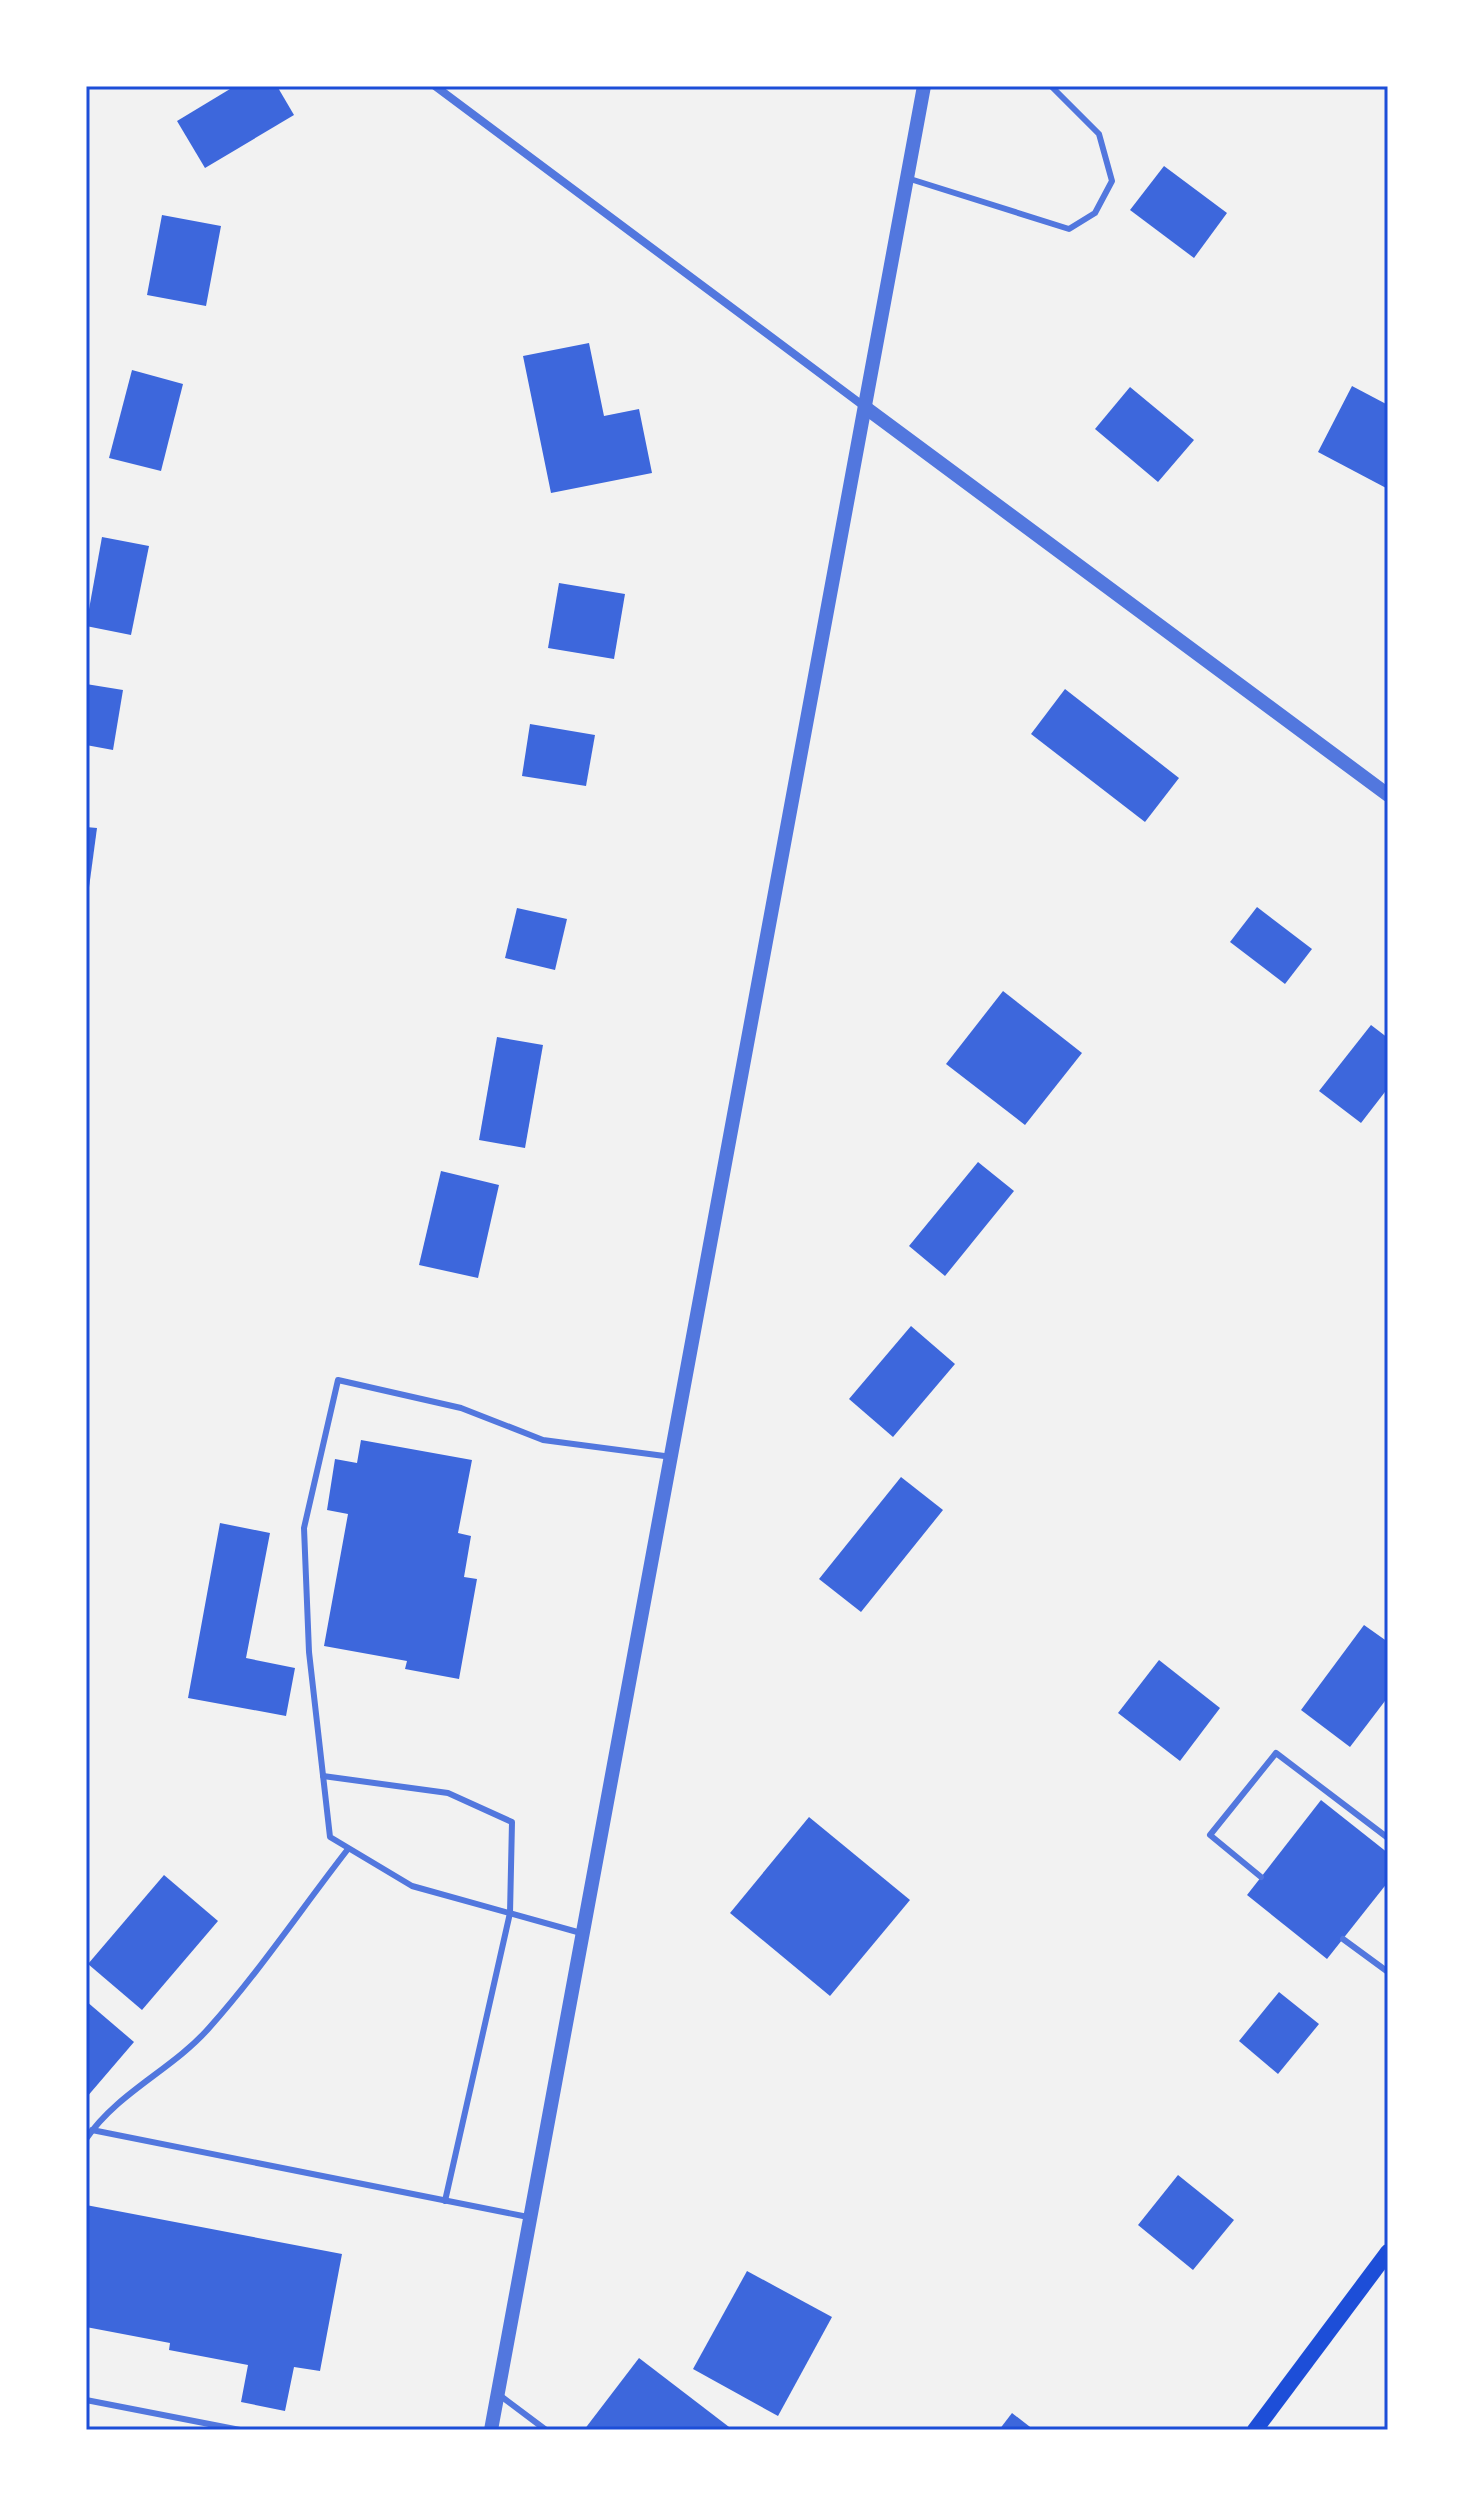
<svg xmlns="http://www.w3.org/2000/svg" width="1474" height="2516" viewBox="0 0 1474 2516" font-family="'Open Sans',sans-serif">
  <rect width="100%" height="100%" fill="#f2f2f2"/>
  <g fill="#3d67dc">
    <path d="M 235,86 L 277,86 L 294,115 L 205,168 L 177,121 Z"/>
    <path d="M 1164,166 L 1227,213 L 1194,258 L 1130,210 Z"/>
    <path d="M 162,215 L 221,226 L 206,306 L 147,295 Z"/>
    <path d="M 589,343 L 604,416 L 639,409 L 652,473 L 551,493 L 523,356 Z"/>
    <path d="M 132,370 L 183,384 L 161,471 L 109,458 Z"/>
    <path d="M 1352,386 L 1388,405 L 1388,489 L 1318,452 Z"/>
    <path d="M 1130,387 L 1194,440 L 1158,482 L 1095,429 Z"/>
    <path d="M 102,537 L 149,546 L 131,635 L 86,626 Z"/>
    <path d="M 559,583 L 625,594 L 614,659 L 548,648 Z"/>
    <path d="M 86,684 L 123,690 L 113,750 L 86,745 Z"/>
    <path d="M 1065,689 L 1179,778 L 1145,822 L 1031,734 Z"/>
    <path d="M 530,724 L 595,735 L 586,786 L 522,776 Z"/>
    <path d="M 86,827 L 97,828 L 88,895 L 86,895 Z"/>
    <path d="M 1257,907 L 1312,949 L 1285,984 L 1230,942 Z"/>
    <path d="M 517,908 L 567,919 L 555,970 L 505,958 Z"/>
    <path d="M 1003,991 L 1082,1053 L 1025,1125 L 946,1064 Z"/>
    <path d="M 1371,1025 L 1388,1038 L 1388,1088 L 1361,1123 L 1319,1091 Z"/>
    <path d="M 497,1037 L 543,1045 L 525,1148 L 479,1140 Z"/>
    <path d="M 978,1162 L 1014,1191 L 945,1276 L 909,1246 Z"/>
    <path d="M 441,1171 L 499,1185 L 478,1278 L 419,1265 Z"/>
    <path d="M 911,1326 L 955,1364 L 893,1437 L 849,1399 Z"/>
    <path d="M 361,1440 L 472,1460 L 458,1533 L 471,1536 L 464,1577 L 477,1579 L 459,1679 L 405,1669 L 407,1661 L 324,1646 L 348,1514 L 327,1510 L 335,1459 L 357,1463 Z"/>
    <path d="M 901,1477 L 943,1510 L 861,1612 L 819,1579 Z"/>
    <path d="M 220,1523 L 270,1533 L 246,1658 L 295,1668 L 286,1716 L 188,1698 Z"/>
    <path d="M 1364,1625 L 1388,1642 L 1388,1697 L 1350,1747 L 1301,1710 Z"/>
    <path d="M 1159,1660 L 1220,1708 L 1180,1761 L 1118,1713 Z"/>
    <path d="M 1321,1800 L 1388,1853 L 1388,1882 L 1327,1959 L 1247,1895 Z"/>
    <path d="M 809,1817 L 910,1900 L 830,1996 L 730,1913 Z"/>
    <path d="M 164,1875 L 218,1921 L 142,2010 L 88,1964 Z"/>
    <path d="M 1279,1992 L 1319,2024 L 1278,2074 L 1239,2041 Z"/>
    <path d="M 86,2001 L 134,2042 L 86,2098 Z"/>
    <path d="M 1178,2175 L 1234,2220 L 1193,2270 L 1138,2225 Z"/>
    <path d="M 86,2205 L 342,2254 L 320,2371 L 294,2367 L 285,2411 L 241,2402 L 248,2365 L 169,2350 L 170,2343 L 86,2327 Z"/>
    <path d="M 747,2271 L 832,2317 L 778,2416 L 693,2369 Z"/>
    <path d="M 639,2358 L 733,2430 L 584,2430 Z"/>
    <path d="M 1012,2413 L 1034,2430 L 999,2430 Z"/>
  </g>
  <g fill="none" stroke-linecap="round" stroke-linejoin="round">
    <g stroke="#5277de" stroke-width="6">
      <path d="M 907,178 L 1069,229 L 1095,213 L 1112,181 L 1099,134 L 1051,86"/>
      <path d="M 323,1776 L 448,1793 L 512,1822 L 510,1913 L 445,2201"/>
      <path d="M 1261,1877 L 1210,1835 L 1276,1753 L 1388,1838"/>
      <path d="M 581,1933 L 412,1886 L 330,1837 L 309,1652 L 304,1528 L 338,1380 L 461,1408 L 543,1440 L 672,1457"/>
      <path d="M 1343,1939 L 1388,1972"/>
      <path d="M 92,2130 L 528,2217"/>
      <path d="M 86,2139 C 118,2092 172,2070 209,2028 C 259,1972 302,1908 348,1849"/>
      <path d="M 498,2394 L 546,2430"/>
      <path d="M 86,2400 L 240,2430"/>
    </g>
    <path stroke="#5277de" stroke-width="8" d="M 435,86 L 865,407"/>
    <g stroke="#5277de" stroke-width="14">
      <path d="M 866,408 L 1388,795"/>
      <path d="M 491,2430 L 924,86"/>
    </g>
    <path stroke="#1d4ed8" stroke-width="16" d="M 1255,2430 L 1388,2252"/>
  </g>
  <rect width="1474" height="2516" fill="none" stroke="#ffffff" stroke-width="176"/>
  <rect x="88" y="88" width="1298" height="2340" fill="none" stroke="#1d4ed8" stroke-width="3"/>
</svg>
